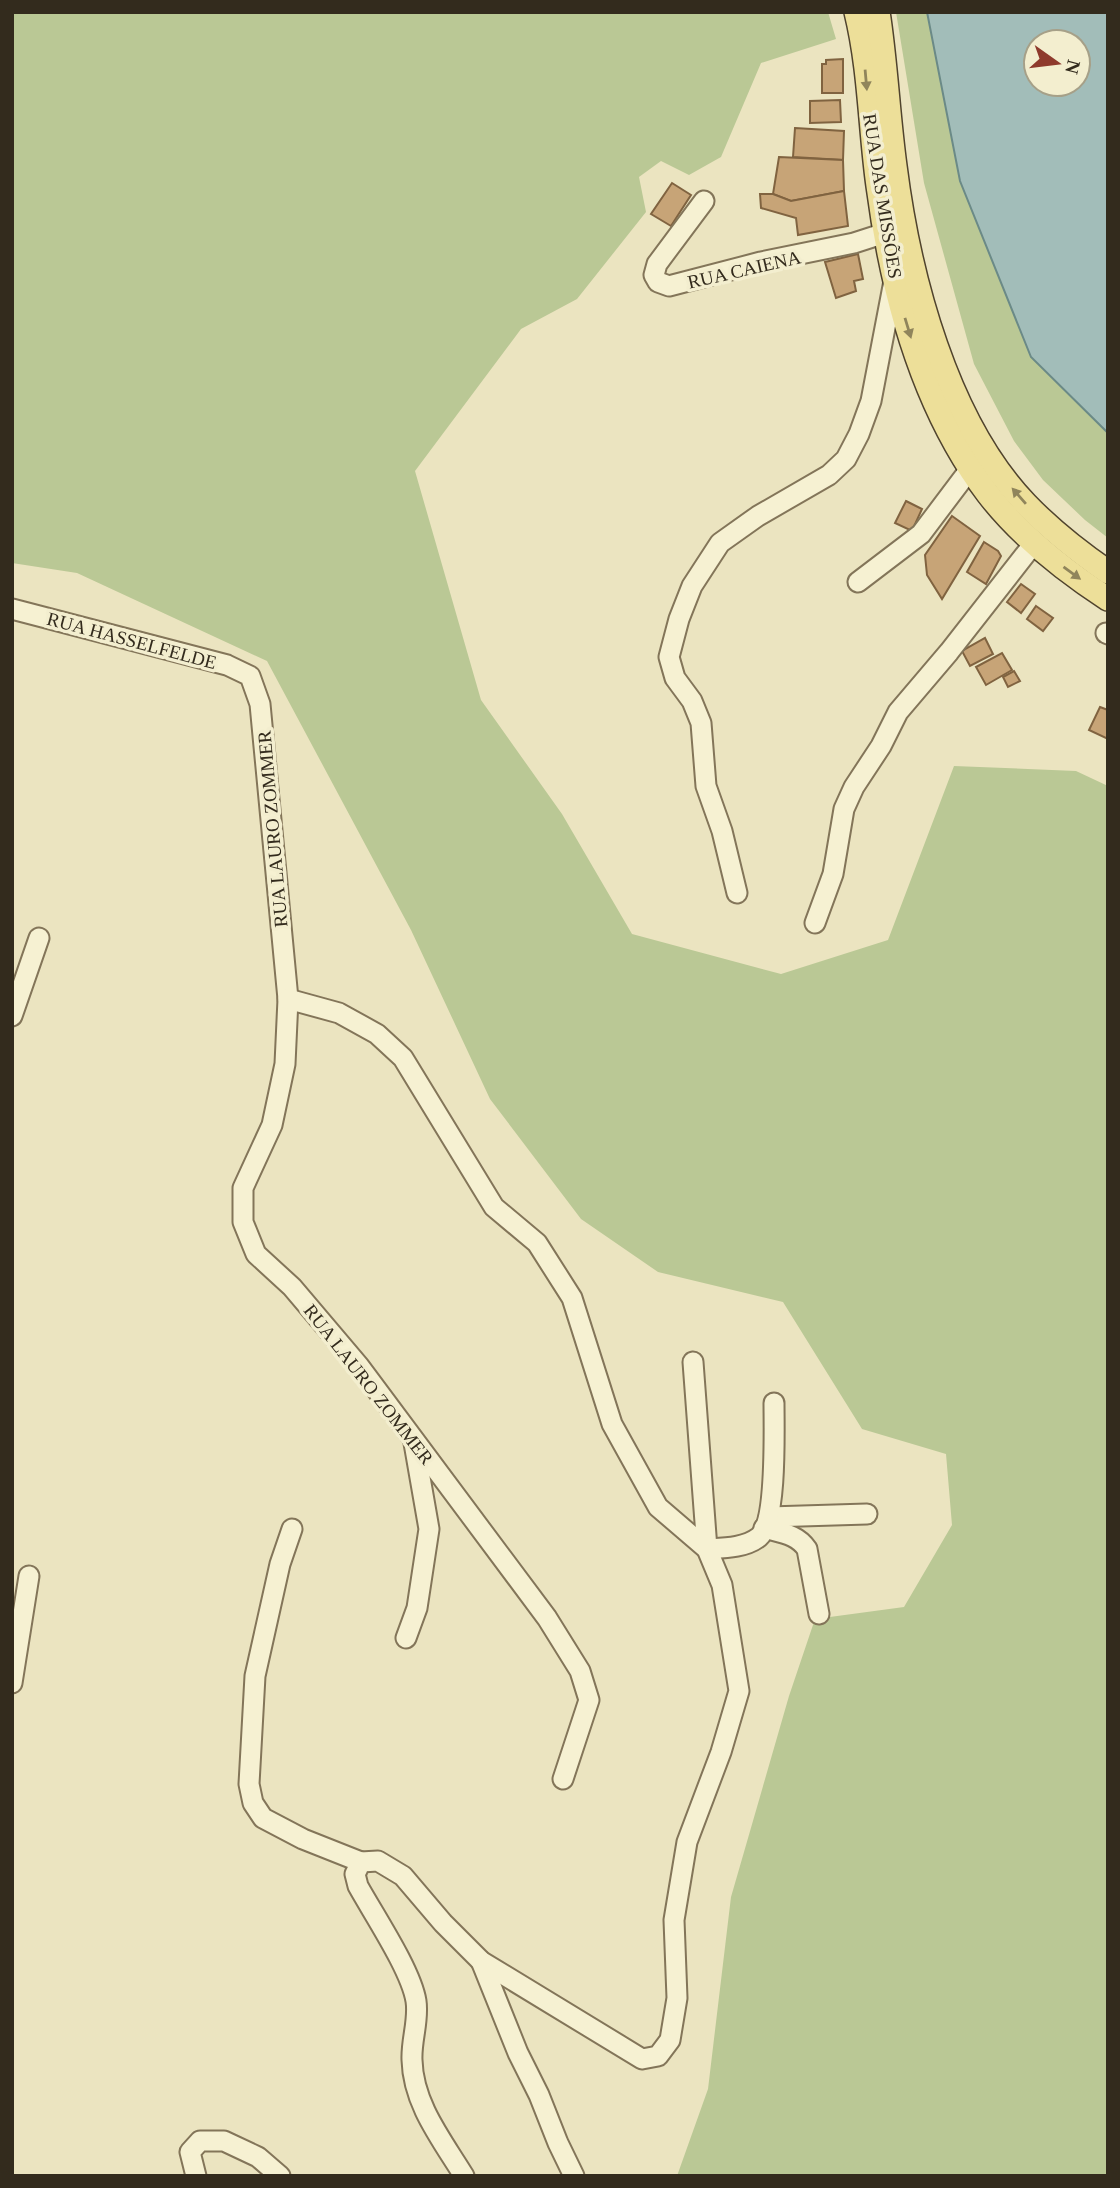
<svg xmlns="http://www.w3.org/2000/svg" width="1120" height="2188" viewBox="0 0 1120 2188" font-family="Georgia,serif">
  <rect width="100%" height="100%" fill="#ebe4c0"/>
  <g fill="#bac895">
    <path d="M 12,12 L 828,12 L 836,39 L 761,63 L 721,157 L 689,175 L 661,161 L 639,177 L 646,212 L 577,299 L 521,329 L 415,471 L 481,700 L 562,814 L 632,934 L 781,974 L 888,940 L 954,766 L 1076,771 L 1108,786 L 1108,2176 L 677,2176 L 708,2089 L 731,1897 L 789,1696 L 815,1619 L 904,1607 L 952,1525 L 946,1454 L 862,1429 L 783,1302 L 658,1272 L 581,1219 L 490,1099 L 411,930 L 267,661 L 77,573 L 12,563 Z"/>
    <path d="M 896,12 L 927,12 L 960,181 L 1031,357 L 1108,433 L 1108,538 L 1085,520 L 1043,480 L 1014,441 L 974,364 L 924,183 Z"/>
  </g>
  <path fill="#a2bdb9" stroke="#6b8a87" stroke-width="2" fill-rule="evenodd" d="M 927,12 L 1108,12 L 1108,433 L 1031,357 L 960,181 ZM 1036,42 L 1078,42 L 1078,84 L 1036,84 Z"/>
  <g fill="#c7a477" stroke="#806340" stroke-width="2">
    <path d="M 843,59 L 843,93 L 822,93 L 822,64 L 826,64 L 826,60 Z"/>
    <path d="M 840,100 L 841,122 L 810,123 L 810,101 Z"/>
    <path d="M 795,128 L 844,131 L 843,160 L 793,157 Z"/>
    <path d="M 779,157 L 843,160 L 844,191 L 791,201 L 773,194 Z"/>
    <path d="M 672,183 L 691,195 L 671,226 L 651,214 Z"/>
    <path d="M 844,191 L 848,226 L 798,235 L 796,218 L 761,208 L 760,194 L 773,194 L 791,201 Z"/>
    <path d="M 858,254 L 863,279 L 854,281 L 856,291 L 836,298 L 825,262 Z"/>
    <path d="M 906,501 L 922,509 L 912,531 L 895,523 Z"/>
    <path d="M 952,516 L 980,536 L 942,599 L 927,575 L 925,555 Z"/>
    <path d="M 984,542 L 998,551 L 1001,556 L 986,584 L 967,572 Z"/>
    <path d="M 1021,584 L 1035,594 L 1021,613 L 1007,602 Z"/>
    <path d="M 1036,606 L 1053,618 L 1043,631 L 1027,619 Z"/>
    <path d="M 985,638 L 993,654 L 970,666 L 962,651 Z"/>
    <path d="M 1002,653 L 1012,670 L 986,685 L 976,667 Z"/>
    <path d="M 1014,671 L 1020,681 L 1008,687 L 1003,677 Z"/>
    <path d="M 1100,707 L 1108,710 L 1108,739 L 1089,730 Z"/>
  </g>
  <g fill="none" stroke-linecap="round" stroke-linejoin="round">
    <g stroke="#837559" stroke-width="23">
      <g id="minor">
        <path d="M 704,201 L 657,264 L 654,275 L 658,282 L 669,286 L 761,262 L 854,243 L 885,233"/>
        <path d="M 858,582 L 921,534 L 970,469"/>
        <path d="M 12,609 L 227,665 L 250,676 L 260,704 L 288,999 L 285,1064 L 272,1125 L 243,1188 L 243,1222 L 256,1254 L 292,1287 L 359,1366 L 547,1618 L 580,1671 L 589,1700 L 563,1779"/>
        <path d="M 1106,633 L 1108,634"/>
        <path d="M 737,893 L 722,831 L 706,786 L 701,723 L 692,701 L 675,678 L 669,657 L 679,619 L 692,586 L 720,543 L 758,516 L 829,475 L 846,459 L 859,434 L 871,401 L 894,281"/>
        <path d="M 815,923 L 833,874 L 844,809 L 854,787 L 881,746 L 898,712 L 949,652 L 1035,542"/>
        <path d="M 288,999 L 339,1013 L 377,1034 L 403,1058 L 494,1207 L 537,1243 L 572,1298 L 612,1424 L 658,1507 L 707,1549 L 722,1585 L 739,1691 L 721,1752 L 687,1842 L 674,1920 L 677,1998 L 670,2040 L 658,2056 L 642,2059 L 481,1961 L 443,1923 L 403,1876 L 378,1861 L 361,1862 L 355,1874 L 358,1886 C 374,1915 411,1970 416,2001 C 419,2021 411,2040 412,2060 C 413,2104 442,2140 464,2176"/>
        <path d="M 12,1016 L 39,938"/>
        <path d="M 693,1362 L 707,1549"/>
        <path d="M 769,1517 L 867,1514"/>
        <path d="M 764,1528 C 781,1533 797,1534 807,1549 L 819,1614"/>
        <path d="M 292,1529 L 280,1564 L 255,1676 L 249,1784 L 253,1803 L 263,1818 L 303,1839 L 361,1862"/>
        <path d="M 707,1549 C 724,1548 745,1548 759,1537 C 777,1522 774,1428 774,1403"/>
        <path d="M 406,1638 L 417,1608 L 429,1529 L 414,1443"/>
        <path d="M 12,1683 L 29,1576"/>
        <path d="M 481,1961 L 518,2053 L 539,2095 L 558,2143 L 574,2176"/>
        <path d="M 196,2176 L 190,2152 L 200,2141 L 224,2141 L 258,2157 L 280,2176"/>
      </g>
    </g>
    <g stroke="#50432d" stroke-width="26">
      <g id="major">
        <path d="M 856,12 C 870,69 870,129 878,186 C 892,293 922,407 988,494 C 1019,534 1065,571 1108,599"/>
        <path d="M 878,12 C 886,63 888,115 895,166 C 909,277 947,422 1026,504 C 1051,530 1079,552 1108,572"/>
      </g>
    </g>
    <use href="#minor" stroke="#f6f1d2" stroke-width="19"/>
    <use href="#major" stroke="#eddf99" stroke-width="23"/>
  </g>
  <defs><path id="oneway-solid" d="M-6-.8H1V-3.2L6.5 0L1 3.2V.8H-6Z" transform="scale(1.75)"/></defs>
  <g fill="#90855b">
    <use href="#oneway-solid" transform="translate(866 80) rotate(85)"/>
    <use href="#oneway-solid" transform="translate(908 328) rotate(73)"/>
    <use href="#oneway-solid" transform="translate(1019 496) rotate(-131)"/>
    <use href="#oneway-solid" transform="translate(1072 573) rotate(36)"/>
  </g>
  <g text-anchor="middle" stroke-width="7" stroke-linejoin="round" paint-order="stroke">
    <g font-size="19" fill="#332b1d" stroke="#f3eecf">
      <text transform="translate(883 196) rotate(81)" y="7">RUA DAS MISSÕES</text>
      <text transform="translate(744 269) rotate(-13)" y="7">RUA CAIENA</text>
      <text transform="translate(132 640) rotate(15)" y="7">RUA HASSELFELDE</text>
      <text transform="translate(272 829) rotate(-95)" y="7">RUA LAURO ZOMMER</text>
      <text transform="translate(369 1384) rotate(52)" y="7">RUA LAURO ZOMMER</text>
    </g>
  </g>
  <rect width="1120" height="2188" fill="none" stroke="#332b1d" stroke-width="28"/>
  <g transform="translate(1057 63) rotate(104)"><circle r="33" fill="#f3eecf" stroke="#a6a088" stroke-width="2"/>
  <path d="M0-5L12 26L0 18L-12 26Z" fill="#8e3a2c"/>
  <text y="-10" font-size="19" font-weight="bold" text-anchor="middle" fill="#332b1d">N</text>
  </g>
</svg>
